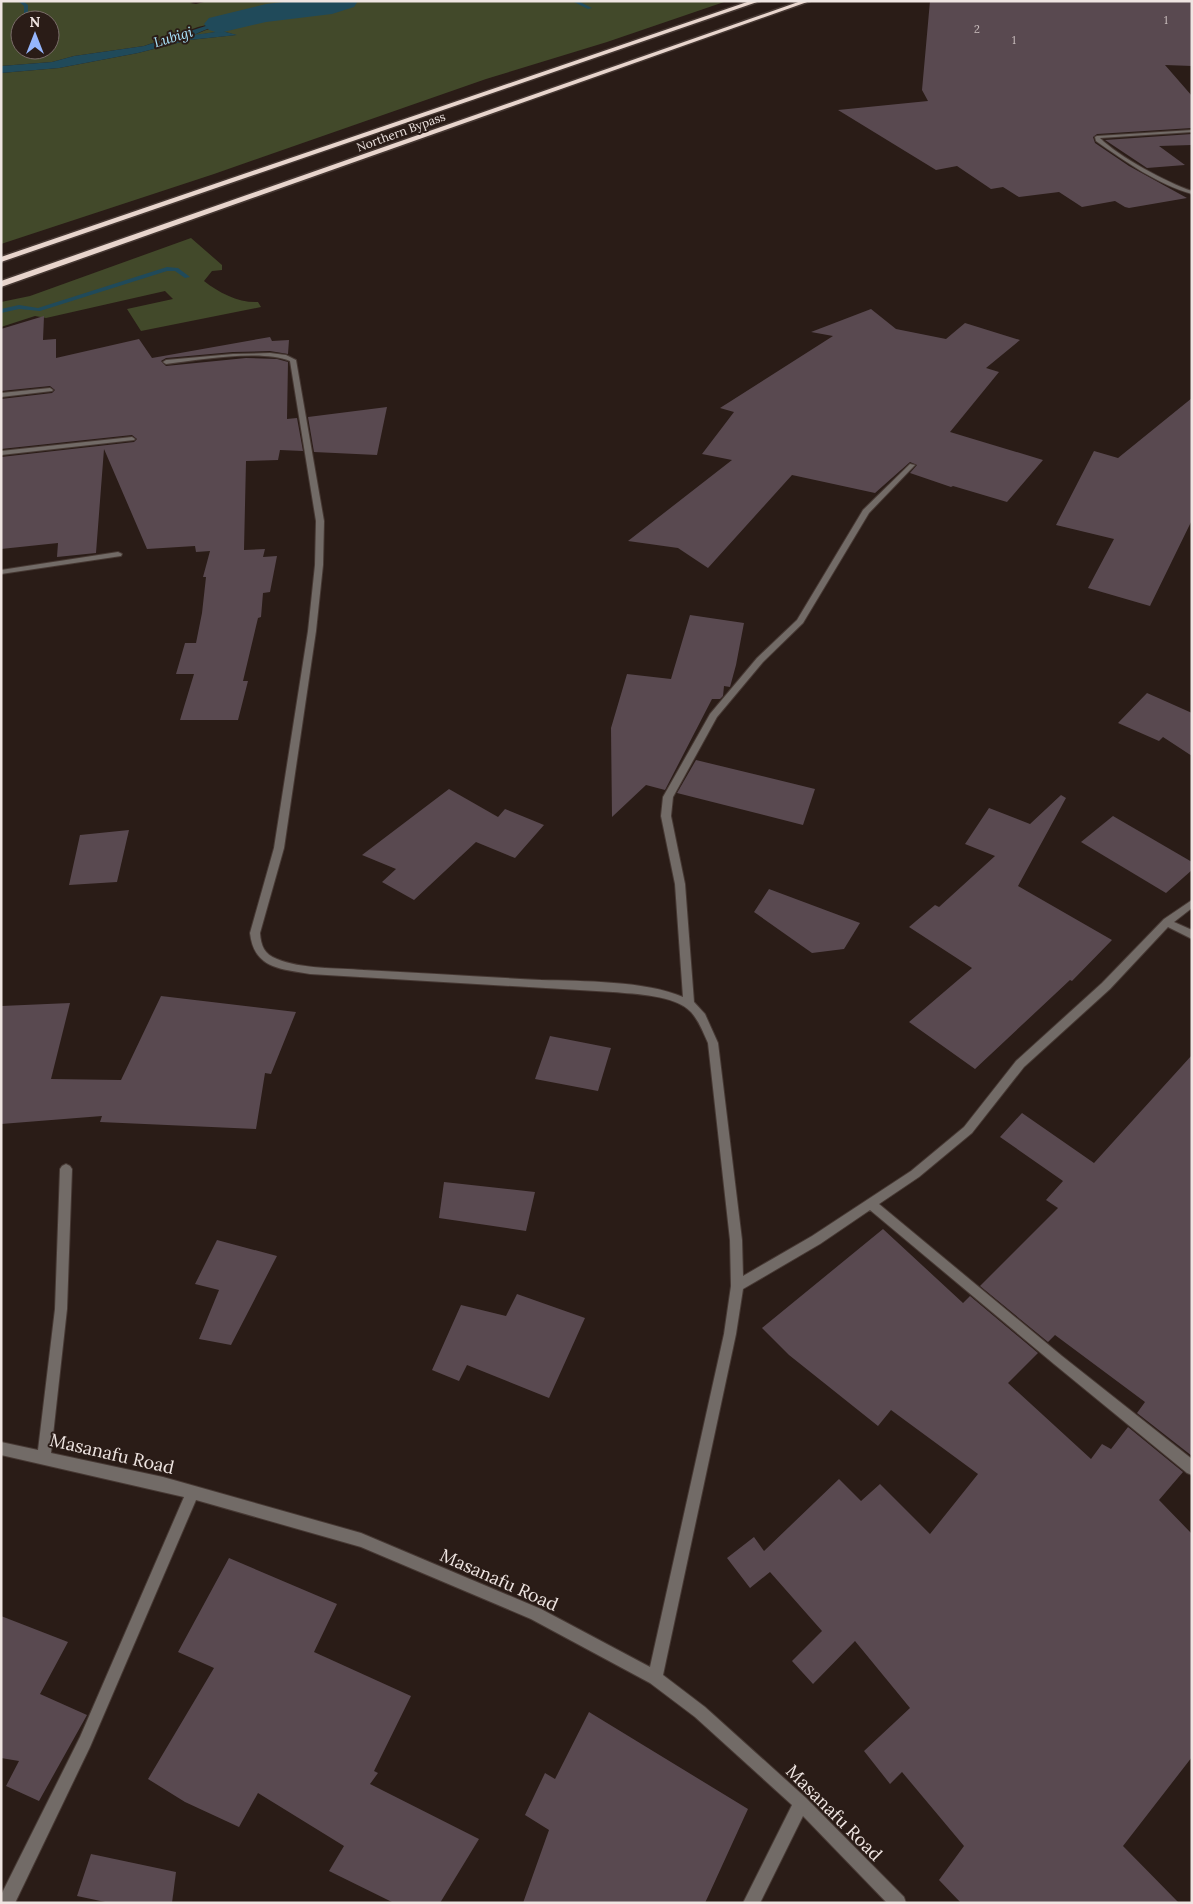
<svg xmlns="http://www.w3.org/2000/svg" width="1193" height="1904" viewBox="0 0 1193 1904" font-family="Lora,serif">
  <rect width="100%" height="100%" fill="#2a1c17"/>
  <g fill="#42492a" fill-rule="evenodd">
    <path d="M 1,1 L 197,1 L 190,3 L 196,4 L 204,2 L 199,1 L 727,1 L 607,42 L 486,79 L 214,174 L 1,244 L 1,73 L 59,68 L 138,53 L 189,40 L 236,35 L 222,31 L 191,36 L 206,30 L 301,6 L 257,13 L 198,27 L 144,46 L 74,56 L 52,62 L 1,66 ZM 20,20 L 50,20 L 50,50 L 20,50 Z"/>
    <path d="M 191,238 L 222,265 L 222,270 L 212,271 L 204,281 C 219,293 239,303 258,302 L 261,307 L 141,331 L 127,309 L 173,299 L 165,291 L 46,318 L 35,316 L 1,327 L 1,302 L 30,296 Z"/>
  </g>
  <path fill="#204a5a" d="M 313,5 L 315,7 C 298,13 282,12 265,15 C 242,20 214,24 194,35 L 222,31 L 237,35 L 189,40 L 138,53 L 59,68 L 1,73 L 1,66 L 52,62 L 74,56 L 144,46 L 218,22 L 272,10 Z"/>
  <g fill="none" stroke-linecap="round" stroke-linejoin="round">
    <g fill="#204a5a" fill-rule="evenodd">
      <path d="M 18,1 L 23,1 L 28,5 L 28,15 L 24,15 L 24,6 Z"/>
      <path d="M 572,1 L 578,1 L 592,8 L 588,9 Z"/>
      <path d="M 167,267 L 178,268 L 190,277 L 185,278 L 175,271 L 167,271 L 40,311 L 19,309 L 1,313 L 1,309 L 19,305 L 38,308 Z"/>
    </g>
    <path fill="#204a5a" fill-rule="evenodd" d="M 292,1 L 358,1 L 354,7 L 332,14 L 266,22 L 219,33 L 209,30 L 204,24 L 209,18 L 266,4 Z"/>
  </g>
  <g fill="#594950">
    <path d="M 930,1 L 1192,1 L 1192,66 L 1165,65 L 1192,96 L 1192,128 L 1097,134 L 1093,137 L 1095,143 L 1129,166 L 1187,198 L 1129,208 L 1125,207 L 1115,201 L 1082,207 L 1059,192 L 1019,197 L 1003,187 L 991,189 L 957,166 L 936,170 L 838,110 L 928,101 L 922,90 Z"/>
    <path d="M 1192,134 L 1192,145 L 1159,146 L 1185,165 L 1147,168 L 1105,140 Z"/>
    <path d="M 871,309 L 896,329 L 946,339 L 965,323 L 1020,340 L 986,368 L 999,372 L 950,432 L 1043,460 L 1007,502 L 953,486 L 951,487 L 910,473 L 917,465 L 910,462 L 875,493 L 792,475 L 708,568 L 678,548 L 628,541 L 732,460 L 702,454 L 734,412 L 720,408 L 833,336 L 811,332 Z"/>
    <path d="M 44,316 L 43,340 L 56,339 L 56,358 L 139,339 L 152,358 L 270,337 L 272,341 L 289,340 L 288,354 L 270,351 L 233,352 L 166,358 L 161,361 L 166,366 L 246,358 L 277,359 L 288,362 L 287,419 L 297,418 L 303,451 L 280,450 L 278,460 L 246,461 L 244,550 L 265,549 L 263,557 L 277,556 L 270,592 L 263,593 L 261,617 L 258,618 L 243,681 L 248,681 L 238,720 L 180,720 L 194,674 L 176,674 L 185,643 L 196,643 L 202,613 L 206,577 L 203,577 L 210,551 L 196,552 L 195,546 L 147,549 L 104,449 L 96,553 L 57,557 L 58,543 L 1,549 L 1,457 L 134,442 L 137,439 L 132,435 L 1,449 L 1,399 L 52,393 L 55,390 L 50,386 L 1,391 L 1,329 Z"/>
    <path d="M 1192,398 L 1192,520 L 1150,606 L 1088,588 L 1114,539 L 1056,525 L 1094,451 L 1118,458 Z"/>
    <path d="M 387,407 L 377,455 L 314,452 L 308,417 Z"/>
    <path d="M 690,615 L 744,623 L 736,665 L 730,687 L 724,686 L 723,696 L 720,699 L 712,699 L 665,790 L 646,785 L 612,817 L 611,728 L 627,674 L 671,679 Z"/>
    <path d="M 1147,693 L 1192,713 L 1192,756 L 1163,737 L 1159,741 L 1118,723 Z"/>
    <path d="M 696,760 L 815,789 L 803,825 L 677,793 Z"/>
    <path d="M 449,789 L 498,817 L 505,809 L 544,825 L 515,858 L 476,842 L 414,900 L 382,882 L 396,869 L 362,855 Z"/>
    <path d="M 1061,795 L 1066,798 L 1018,886 L 1112,940 L 1072,981 L 1070,980 L 975,1069 L 909,1022 L 972,968 L 909,927 L 935,905 L 939,907 L 995,856 L 965,844 L 989,808 L 1030,824 Z"/>
    <path d="M 1113,816 L 1192,862 L 1192,870 L 1166,893 L 1081,842 Z"/>
    <path d="M 129,830 L 117,882 L 69,885 L 80,835 Z"/>
    <path d="M 769,889 L 860,923 L 844,949 L 812,953 L 754,912 Z"/>
    <path d="M 161,996 L 296,1012 L 271,1074 L 265,1073 L 256,1129 L 100,1122 L 102,1116 L 1,1124 L 1,1006 L 70,1003 L 51,1079 L 121,1080 Z"/>
    <path d="M 550,1036 L 611,1048 L 598,1091 L 535,1079 Z"/>
    <path d="M 1192,1055 L 1192,1456 L 1137,1413 L 1145,1402 L 1055,1335 L 1048,1342 L 980,1286 L 1058,1208 L 1046,1200 L 1063,1181 L 1000,1137 L 1022,1113 L 1094,1163 Z"/>
    <path d="M 444,1182 L 535,1192 L 526,1231 L 439,1218 Z"/>
    <path d="M 883,1229 L 963,1303 L 970,1296 L 1038,1353 L 1008,1383 L 1091,1459 L 1102,1444 L 1111,1449 L 1128,1427 L 1183,1472 L 1159,1500 L 1192,1534 L 1192,1757 L 1123,1846 L 1179,1903 L 961,1903 L 939,1880 L 964,1846 L 902,1772 L 890,1784 L 864,1751 L 910,1708 L 855,1641 L 813,1684 L 792,1661 L 822,1631 L 770,1572 L 750,1588 L 727,1558 L 754,1537 L 764,1551 L 839,1479 L 861,1501 L 880,1484 L 930,1534 L 978,1474 L 891,1410 L 878,1426 L 789,1355 L 762,1328 Z"/>
    <path d="M 217,1240 L 277,1256 L 231,1345 L 199,1339 L 219,1290 L 195,1284 Z"/>
    <path d="M 517,1294 L 585,1318 L 549,1398 L 467,1365 L 459,1381 L 432,1370 L 461,1305 L 506,1316 Z"/>
    <path d="M 229,1558 L 337,1604 L 314,1652 L 411,1696 L 374,1771 L 378,1773 L 370,1784 L 479,1839 L 440,1903 L 394,1903 L 329,1871 L 344,1846 L 258,1793 L 239,1827 L 185,1802 L 148,1779 L 214,1668 L 178,1652 Z"/>
    <path d="M 1,1616 L 68,1642 L 40,1694 L 87,1715 L 39,1801 L 6,1786 L 19,1761 L 1,1758 Z"/>
    <path d="M 589,1712 L 748,1809 L 705,1903 L 523,1903 L 549,1830 L 525,1815 L 545,1773 L 555,1779 Z"/>
    <path d="M 91,1854 L 176,1872 L 172,1903 L 110,1903 L 77,1896 Z"/>
  </g>
  <g fill="none" stroke-linecap="round" stroke-linejoin="round">
    <g stroke="#463833" stroke-width="2">
      <g id="minor">
        <path d="M 1192,130 L 1192,132 L 1100,138 C 1119,157 1166,182 1192,191 L 1192,194 C 1157,184 1126,162 1096,141 L 1095,137 L 1097,136 Z"/>
        <path d="M 270,353 L 286,355 L 296,360 L 324,521 L 323,565 L 316,631 L 284,848 L 260,933 C 261,946 264,954 277,959 C 300,969 338,968 363,970 C 423,973 482,977 541,980 C 582,981 647,981 683,997 L 675,884 L 661,816 L 663,797 L 710,714 L 757,658 L 797,620 L 863,510 L 910,464 L 915,465 L 869,513 L 803,623 L 763,662 L 717,717 L 673,797 L 671,816 L 685,884 L 694,1002 L 705,1014 L 718,1043 L 742,1240 L 743,1276 L 812,1236 L 911,1171 L 964,1127 L 1016,1061 L 1102,983 L 1164,919 L 1192,900 L 1192,908 L 1174,922 L 1192,930 L 1192,939 L 1168,927 L 1110,989 L 1024,1067 L 972,1133 L 919,1177 L 879,1204 L 1062,1356 L 1192,1459 L 1192,1475 L 1187,1473 L 1054,1364 L 870,1210 L 820,1244 L 743,1289 L 736,1334 L 663,1675 L 705,1707 L 806,1798 L 904,1897 L 906,1903 L 887,1903 L 803,1816 L 760,1903 L 743,1903 L 792,1805 L 695,1717 L 650,1683 L 531,1619 L 361,1547 L 196,1500 L 90,1747 L 15,1903 L 1,1903 L 1,1895 L 80,1737 L 184,1497 L 1,1455 L 1,1442 L 38,1450 L 55,1309 L 60,1169 L 62,1166 L 66,1164 L 70,1166 L 72,1169 L 67,1309 L 51,1453 L 163,1477 L 361,1533 L 541,1609 L 650,1667 L 724,1334 L 731,1286 L 730,1240 L 708,1043 C 703,1032 699,1021 691,1012 C 675,995 635,994 613,992 L 310,974 C 281,969 254,969 250,933 L 274,848 L 308,631 L 315,565 L 316,521 L 290,361 C 259,349 200,360 166,364 L 163,362 L 166,360 L 233,354 Z"/>
        <path d="M 50,388 L 53,390 L 52,391 L 1,397 L 1,393 Z"/>
        <path d="M 132,437 L 135,439 L 134,440 L 1,455 L 1,451 Z"/>
        <path d="M 118,552 L 122,554 L 121,556 L 1,574 L 1,570 Z"/>
      </g>
    </g>
    <g stroke="#463833" stroke-width="3">
      <g id="motorway">
        <path d="M 750,1 L 760,1 L 1,262 L 1,257 Z"/>
        <path d="M 801,1 L 810,1 L 1,287 L 1,281 Z"/>
      </g>
    </g>
    <use href="#minor" fill="#726b67" fill-rule="evenodd"/>
    <use href="#motorway" fill="#e8d5cd" fill-rule="evenodd"/>
  </g>
  <g text-anchor="middle" stroke-width="4" stroke-linejoin="round" paint-order="stroke">
    <g font-size="11" fill="#cabebe">
      <text x="1166" y="24">1</text>
      <text x="977" y="33">2</text>
      <text x="1014" y="44">1</text>
    </g>
    <g font-size="12" fill="#efe5e2" stroke="#2a1c17">
      <text transform="translate(401 132) rotate(-20)" y="4">Northern Bypass</text>
    </g>
    <g font-size="14" font-style="italic" fill="#abe5fd" stroke="#2a1c17">
      <text transform="translate(173 37) rotate(-17)" y="5">Lubigi</text>
    </g>
    <g font-size="18" fill="#efe5e2" stroke="#2a1c17">
      <text transform="translate(112 1454) rotate(13)" y="6">Masanafu Road</text>
      <text transform="translate(499 1580) rotate(24)" y="6">Masanafu Road</text>
      <text transform="translate(834 1813) rotate(45)" y="6">Masanafu Road</text>
    </g>
  </g>
  <rect width="1193" height="1904" fill="none" stroke="#efe5e2" stroke-width="5"/>
  <g transform="translate(35 35)"><circle r="24" fill="#2a1c17" stroke="#796c68"/>
  <path d="M0-4L9 19L0 12L-9 19Z" fill="#95b6fd"/>
  <text y="-8" font-size="14" font-weight="bold" text-anchor="middle" fill="#efe5e2">N</text>
  </g>
</svg>
